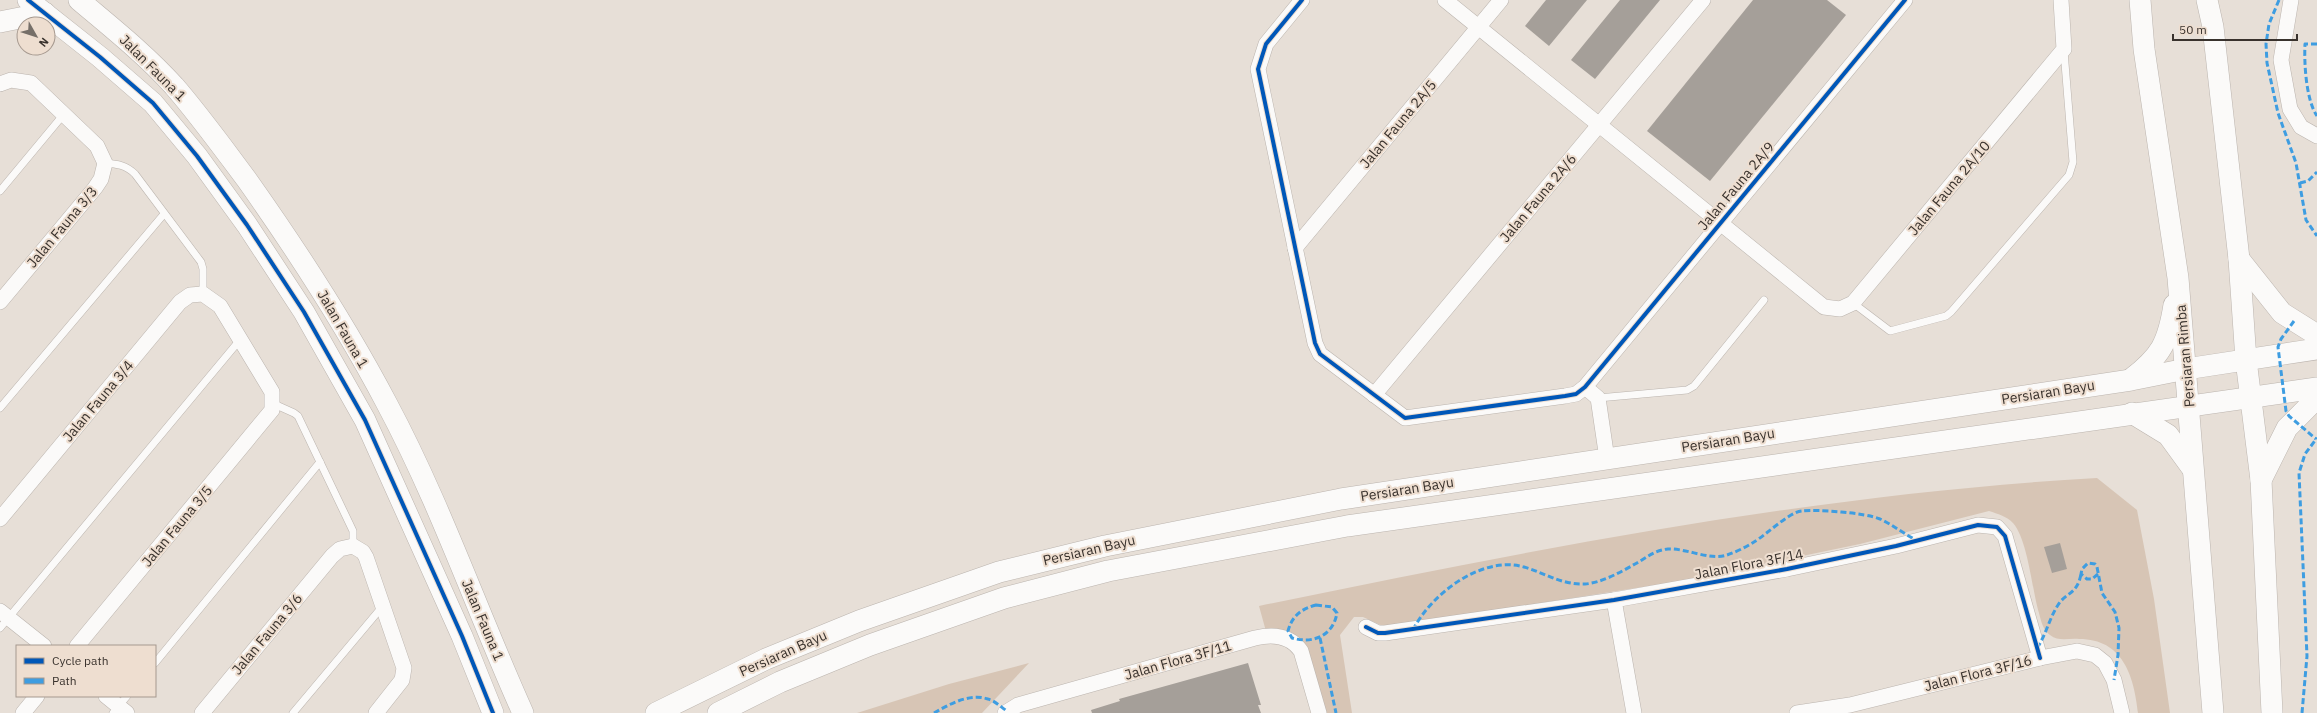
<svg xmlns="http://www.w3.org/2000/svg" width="2317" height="713" viewBox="0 0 2317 713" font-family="'IBM Plex Sans',sans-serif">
  <rect width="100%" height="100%" fill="#e7dfd7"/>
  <g fill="#d7c5b5">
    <path d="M 2097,478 L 2137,510 L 2154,599 L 2170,713 L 2138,713 C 2134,676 2123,639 2079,639 C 2068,638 2059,642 2050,635 C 2043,630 2041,621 2039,613 C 2032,590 2028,540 2013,523 C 2006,516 1998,514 1989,511 L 1860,544 L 1681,581 L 1385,627 L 1363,617 L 1354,617 L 1340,635 L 1352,713 L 1317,713 L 1302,654 L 1267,635 L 1259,606 C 1536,549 1814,494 2097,478 Z"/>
    <path d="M 1029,663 L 982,713 L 857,713 L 949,684 Z"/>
  </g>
  <g fill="#a59f99">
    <path d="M 1546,0 L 1587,0 L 1549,46 L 1525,26 Z"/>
    <path d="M 1620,0 L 1660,0 L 1595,79 L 1571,60 Z"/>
    <path d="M 1753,0 L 1827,0 L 1846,15 L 1710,181 L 1647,131 Z"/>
    <path d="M 2060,543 L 2067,569 L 2052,573 L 2044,547 Z"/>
    <path d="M 1248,663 L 1261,705 L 1258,705 L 1261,713 L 1092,713 L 1091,710 L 1120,701 L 1119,699 Z"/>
  </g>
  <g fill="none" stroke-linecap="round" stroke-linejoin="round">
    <g stroke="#bbb4ae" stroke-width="8">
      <g id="lane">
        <path d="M 105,163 C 117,164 126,165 135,174 L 201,262 L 203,269 L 203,294"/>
        <path d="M 0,191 L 64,114"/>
        <path d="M 1853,303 L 1890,331 L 1946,316 L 1951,312 L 2069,175 L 2073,162 L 2064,51"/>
        <path d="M 1598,398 L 1687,390 L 1694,386 L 1764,300"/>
        <path d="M 274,404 L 294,413 L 298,416 L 353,531 L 353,546"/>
        <path d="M 0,408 L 164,214"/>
        <path d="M 0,628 L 239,341"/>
        <path d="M 155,663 L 320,462"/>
        <path d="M 113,713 L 127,696"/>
        <path d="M 293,713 L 382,607"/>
      </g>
    </g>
    <g stroke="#bbb4ae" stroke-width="16">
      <g id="street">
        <path d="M 1302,0 L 1266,44 L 1258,69 L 1315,343 L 1320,354 L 1405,418 L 1565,396 L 1576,394 L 1585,387 L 1905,0"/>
        <path d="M 1445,0 L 1824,307 L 1840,309 L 1853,303 L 2064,49 L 2061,0"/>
        <path d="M 2291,0 L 2281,60 L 2290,109 L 2301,127 L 2317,136"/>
        <path d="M 0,84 L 11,80 L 31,83 L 97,146 L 105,163 L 101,179 L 95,188 L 0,302"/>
        <path d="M 1295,248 L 1501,0"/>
        <path d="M 1585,387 L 1598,398 L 1607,459"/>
        <path d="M 1374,395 L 1703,0"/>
        <path d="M 0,519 L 180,302 L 190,295 L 203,294 L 220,306 L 272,392 L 272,410 L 77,646"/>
        <path d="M 1614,600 L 1634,713"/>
        <path d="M 0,611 L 44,646"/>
        <path d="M 1366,627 L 1378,633 L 1385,633 L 1614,600 L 1787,569 L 1896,546 L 1978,525 L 1997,527 L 2005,536 L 2040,658"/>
        <path d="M 106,696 L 127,713"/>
        <path d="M 23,713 L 37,696"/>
        <path d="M 202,713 L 332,556 L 340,549 L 353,546 L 363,552 L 366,557 L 404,668 L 402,680 L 376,713"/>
        <path d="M 1005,713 L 1018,705 L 1255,638 C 1272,634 1290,635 1301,651 L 1319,713"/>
        <path d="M 1797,713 L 1850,705 L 2040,658 L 2077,651 L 2095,655 L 2105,663 L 2114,680 L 2122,713"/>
      </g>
    </g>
    <g stroke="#bbb4ae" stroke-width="22">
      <g id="secondary">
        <path d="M 28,0 L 100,57 L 153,103 L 197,156 L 247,225 L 304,312 L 365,420 L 462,636 L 493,713"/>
        <path d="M 79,0 C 111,27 145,54 174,86 C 200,116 223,148 247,180 C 298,252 346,326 387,404 C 440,503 477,611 523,713"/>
        <path d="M 2140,0 L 2144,49 L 2178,278 L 2213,713"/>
        <path d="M 2207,0 L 2213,27 L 2239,259 L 2246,360 L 2261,480 L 2272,713"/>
        <path d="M 0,22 L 45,13"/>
        <path d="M 2239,259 L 2282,313 L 2317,335"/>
        <path d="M 2131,379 C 2161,356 2168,343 2174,305"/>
        <path d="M 2132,413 L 2168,435 L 2192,468"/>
        <path d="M 2261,480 L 2287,428 L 2317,398"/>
        <path d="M 656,713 L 766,659 L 859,621 L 999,572 L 1105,546 L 1341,499 L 2131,380 L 2186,369 L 2317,349"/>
        <path d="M 718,713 L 780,682 L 870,645 L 1004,598 L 1108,571 L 1347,526 L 2317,388"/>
      </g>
    </g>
    <use href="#lane" stroke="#fbfaf9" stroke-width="7"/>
    <use href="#street" stroke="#fbfaf9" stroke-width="15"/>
    <use href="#secondary" stroke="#fbfaf9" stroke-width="21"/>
    <g stroke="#3e9de1" stroke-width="3" stroke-dasharray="6 3" stroke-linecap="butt">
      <path d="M 2279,0 L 2269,24 L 2266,44 L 2267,63 L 2278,113 L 2296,163 L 2306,220 L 2317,236"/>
      <path d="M 2317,44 L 2305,44 C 2304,63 2306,100 2317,116"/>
      <path d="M 2300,183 L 2308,181 L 2317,172"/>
      <path d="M 2294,321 L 2281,339 L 2278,347 L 2286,411 L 2289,416 L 2316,439"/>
      <path d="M 2098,574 L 2092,579 L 2087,579 L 2081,574 L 2082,569 L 2088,563 L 2095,564 L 2097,567 L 2102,593 L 2115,612 L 2119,628 L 2118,655 L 2114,680"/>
      <path d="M 1316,605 L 1332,607 L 1337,613 C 1333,636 1313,644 1292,638 L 1288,631 C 1292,616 1301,609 1316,605 Z"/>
      <path d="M 1413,630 C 1431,594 1482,555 1524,567 C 1545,573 1561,585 1585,584 C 1601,583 1621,572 1635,564 C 1646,558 1655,550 1668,549 C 1686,548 1711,561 1727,555 C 1736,552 1746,547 1754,542 C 1766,535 1789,512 1802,511 C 1817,509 1866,513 1880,519 C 1893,525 1904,534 1916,540"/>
      <path d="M 1320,638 L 1336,713"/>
      <path d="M 2037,648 C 2046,635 2049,619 2058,605 C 2066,592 2077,595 2081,574"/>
      <path d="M 934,713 C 950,704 969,693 988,699 C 995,701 1001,707 1007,711"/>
      <path d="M 2302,713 L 2307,656 L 2299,473 L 2305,454 L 2317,438"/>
    </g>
    <g stroke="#eeded0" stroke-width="6">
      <g id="cycleway">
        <path d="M 28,0 L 100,57 L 153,103 L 197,156 L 247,225 L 304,312 L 365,420 L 462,636 L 493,713"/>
        <path d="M 1302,0 L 1266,44 L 1258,69 L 1315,343 L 1320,354 L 1405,418 L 1565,396 L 1576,394 L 1585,387 L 1905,0"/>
        <path d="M 1366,627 L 1378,633 L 1385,633 L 1614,600 L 1787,569 L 1896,546 L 1978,525 L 1997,527 L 2005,536 L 2040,658"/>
      </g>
    </g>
    <use href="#cycleway" stroke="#0057b8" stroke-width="4"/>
  </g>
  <g text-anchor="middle" stroke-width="4" stroke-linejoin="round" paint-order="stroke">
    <g font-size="14" fill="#39322d" stroke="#eeded0">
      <text transform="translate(153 68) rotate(45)" y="5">Jalan Fauna 1</text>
      <text transform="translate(1398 124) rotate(-50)" y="5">Jalan Fauna 2A/5</text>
      <text transform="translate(1736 186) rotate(-50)" y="5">Jalan Fauna 2A/9</text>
      <text transform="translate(1949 188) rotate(-50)" y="5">Jalan Fauna 2A/10</text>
      <text transform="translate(1538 198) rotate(-50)" y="5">Jalan Fauna 2A/6</text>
      <text transform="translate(62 227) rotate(-50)" y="5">Jalan Fauna 3/3</text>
      <text transform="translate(343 329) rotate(60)" y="5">Jalan Fauna 1</text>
      <text transform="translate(2185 356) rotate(-95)" y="5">Persiaran Rimba</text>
      <text transform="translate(2048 392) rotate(-9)" y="5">Persiaran Bayu</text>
      <text transform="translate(98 401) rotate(-50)" y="5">Jalan Fauna 3/4</text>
      <text transform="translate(1728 440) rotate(-9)" y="5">Persiaran Bayu</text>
      <text transform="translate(1407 489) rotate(-9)" y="5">Persiaran Bayu</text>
      <text transform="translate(177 526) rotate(-50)" y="5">Jalan Fauna 3/5</text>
      <text transform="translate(1089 550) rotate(-13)" y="5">Persiaran Bayu</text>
      <text transform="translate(1749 564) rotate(-11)" y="5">Jalan Flora 3F/14</text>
      <text transform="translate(483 620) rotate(67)" y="5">Jalan Fauna 1</text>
      <text transform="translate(267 634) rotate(-50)" y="5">Jalan Fauna 3/6</text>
      <text transform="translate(783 653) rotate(-24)" y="5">Persiaran Bayu</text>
      <text transform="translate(1178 660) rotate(-16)" y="5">Jalan Flora 3F/11</text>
      <text transform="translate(1978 673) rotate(-14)" y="5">Jalan Flora 3F/16</text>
    </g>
  </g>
  <rect x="16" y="645" width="140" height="52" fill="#eeded0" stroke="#a6998f"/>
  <rect x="24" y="658" width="20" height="6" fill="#0057b8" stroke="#a6998f"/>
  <text x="52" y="665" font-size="12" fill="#39322d">Cycle path</text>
  <rect x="24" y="678" width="20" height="6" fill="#3e9de1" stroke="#a6998f"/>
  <text x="52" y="685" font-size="12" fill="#39322d">Path</text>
  <g transform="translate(36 36) rotate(129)"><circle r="19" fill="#eeded0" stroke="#a6998f"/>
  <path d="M0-3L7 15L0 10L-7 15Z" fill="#766f68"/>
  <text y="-6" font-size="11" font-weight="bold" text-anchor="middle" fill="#39322d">N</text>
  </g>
  <path d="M2173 34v6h124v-6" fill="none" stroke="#39322d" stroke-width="2"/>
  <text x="2179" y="34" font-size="12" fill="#39322d" stroke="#eeded0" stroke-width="3" paint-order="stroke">50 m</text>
</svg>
